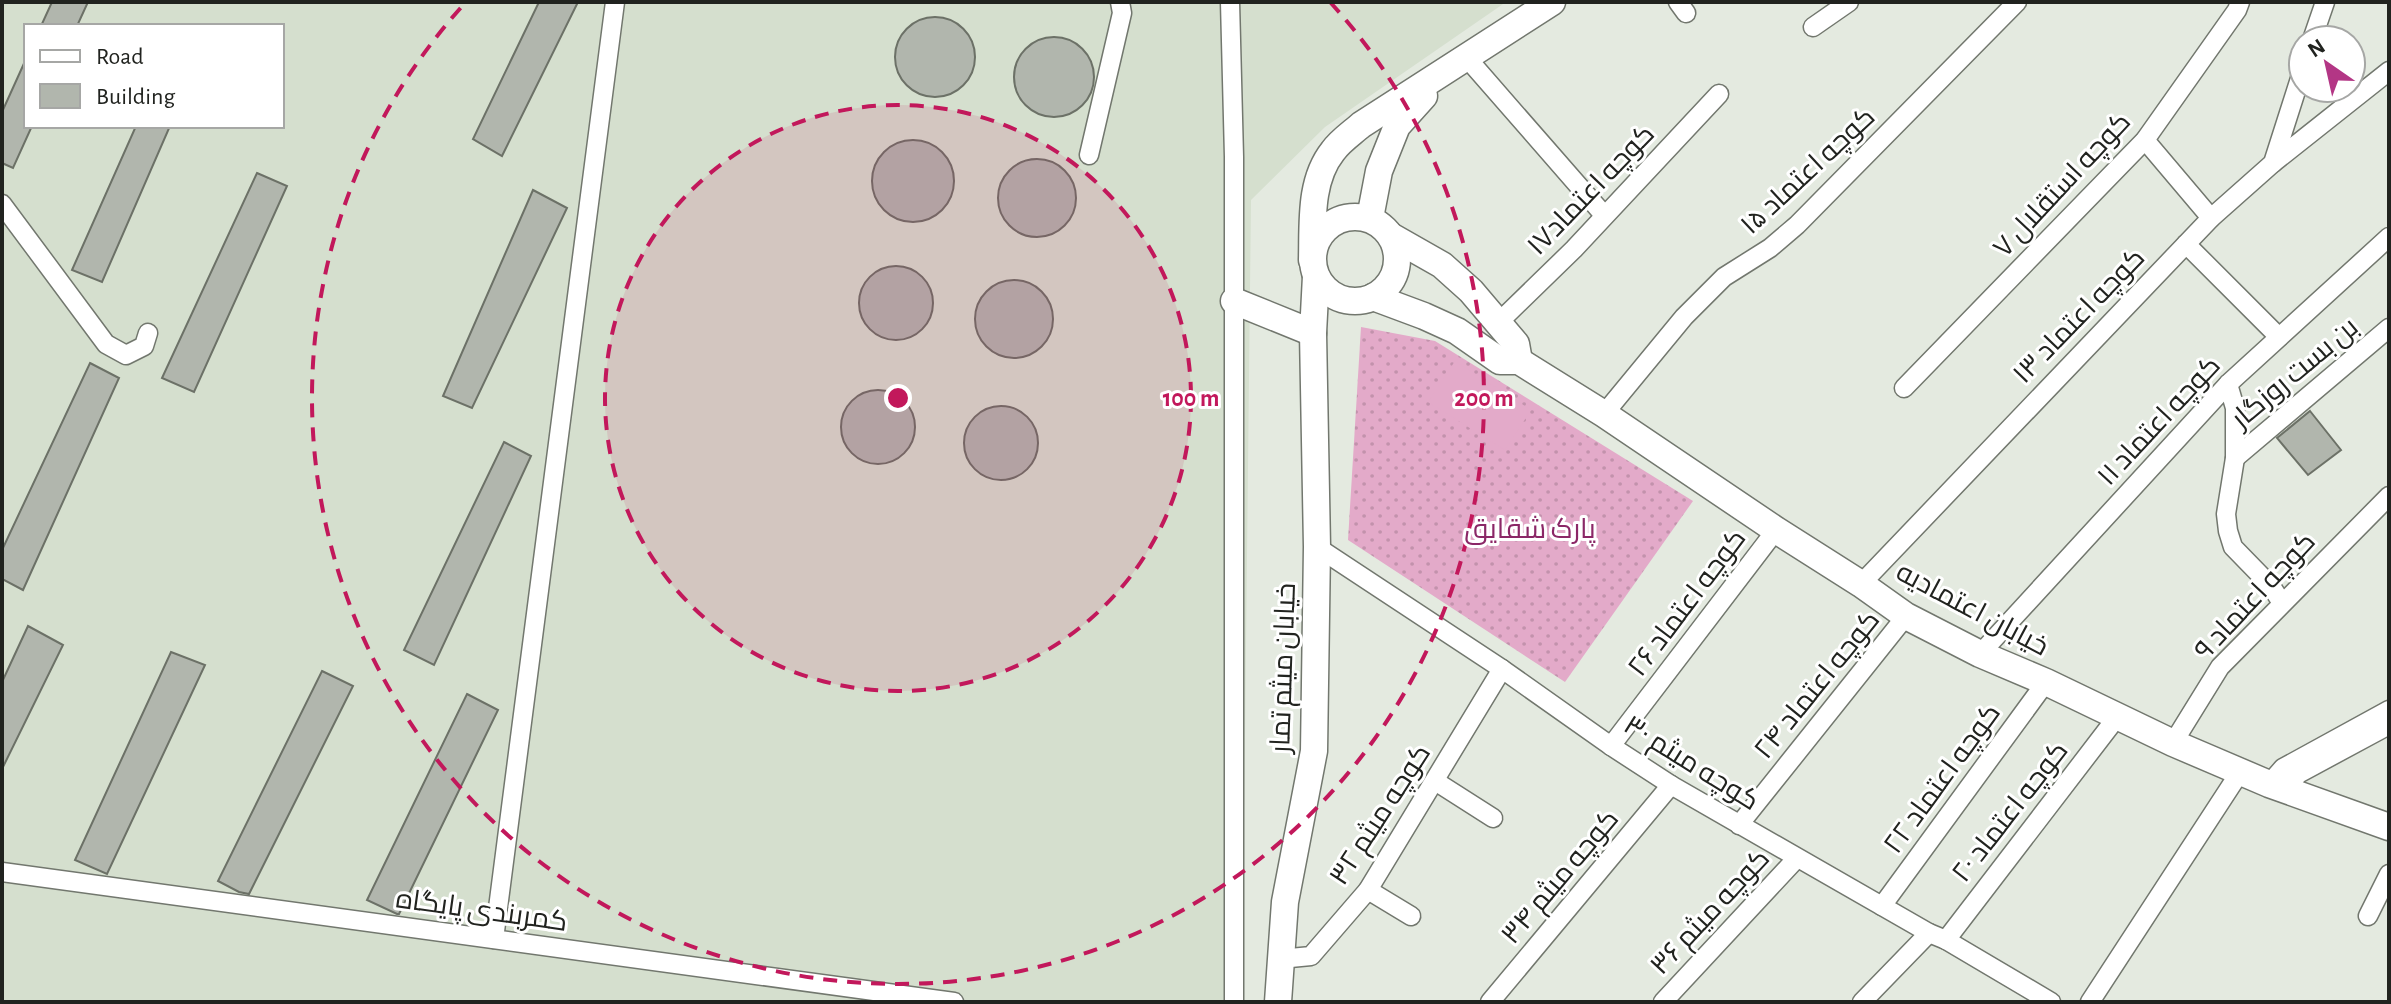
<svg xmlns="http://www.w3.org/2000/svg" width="2391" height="1004" viewBox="0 0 2391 1004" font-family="'Alegreya Sans',Cairo,sans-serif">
  <defs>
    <pattern id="grass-dots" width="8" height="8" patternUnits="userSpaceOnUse" patternTransform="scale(2)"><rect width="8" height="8" fill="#e3aac9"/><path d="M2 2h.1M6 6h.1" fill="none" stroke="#c292ac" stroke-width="1.8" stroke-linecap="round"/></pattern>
  </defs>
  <rect width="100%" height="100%" fill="#e4eae0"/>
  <path fill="#d5dfce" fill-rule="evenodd" d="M 2,2 L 1506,2 L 1325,127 L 1251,200 L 1242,1002 L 2,1002 ZM 26,26 L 282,26 L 282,126 L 26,126 Z"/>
  <path fill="url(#grass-dots)" d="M 1361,327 L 1435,341 L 1693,501 L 1565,682 L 1348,540 Z"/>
  <path fill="#e3aac9" d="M 1455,361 L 1531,410 L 1505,450 L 1428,402 Z"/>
  <g fill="#b1b6ad" stroke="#6c7167" stroke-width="2">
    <path d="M 52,2 L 88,2 L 77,26 L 41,26 Z"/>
    <path d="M 539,2 L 578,2 L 502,156 L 473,139 Z"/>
    <circle cx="935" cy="57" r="40"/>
    <circle cx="1054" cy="77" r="40"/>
    <path d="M 26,59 L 26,126 L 32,126 L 13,168 L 2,163 L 2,112 Z"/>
    <path d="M 136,126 L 170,126 L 102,282 L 72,270 Z"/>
    <circle cx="913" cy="181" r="41"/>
    <circle cx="1037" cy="198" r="39"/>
    <path d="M 257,173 L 287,186 L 194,392 L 162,378 Z"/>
    <path d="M 533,190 L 567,208 L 472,408 L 443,396 Z"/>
    <circle cx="896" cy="303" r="37"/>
    <circle cx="1014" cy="319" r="39"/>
    <path d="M 90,363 L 119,378 L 23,590 L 2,579 L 2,550 Z"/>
    <circle cx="878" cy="427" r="37"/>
    <circle cx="1001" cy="443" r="37"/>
    <path d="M 2310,411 L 2341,450 L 2308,475 L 2277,438 Z"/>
    <path d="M 504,442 L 531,456 L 434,665 L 404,650 Z"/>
    <path d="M 28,626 L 63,645 L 2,769 L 2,682 Z"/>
    <path d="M 171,652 L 205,665 L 107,874 L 75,860 Z"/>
    <path d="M 322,671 L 353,686 L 249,894 L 239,892 L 218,881 Z"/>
    <path d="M 467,694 L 498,710 L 399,914 L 397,914 L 367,900 Z"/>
  </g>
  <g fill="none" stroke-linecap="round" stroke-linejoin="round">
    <g stroke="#72776e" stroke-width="21">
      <g id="street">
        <path d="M 1230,2 L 1234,157 L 1234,1002"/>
        <path d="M 1678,2 L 1686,13"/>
        <path d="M 1813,27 L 1849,2"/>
        <path d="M 2312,40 L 2325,2"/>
        <path d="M 1467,58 L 1604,215"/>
        <path d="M 2145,140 L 2211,218"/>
        <path d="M 1089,155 L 1122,13 L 1120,2"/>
        <path d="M 2273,163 L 2389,71"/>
        <path d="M 2,204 L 106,344 L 126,355 L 144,346 L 148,333"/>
        <path d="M 2186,244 L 2279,337"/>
        <path d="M 1499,322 L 1574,249 L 1719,94"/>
        <path d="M 2228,384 L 2235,408 L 2235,458 L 2226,514 L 2228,531 L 2233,547 L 2271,586 L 2282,603"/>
        <path d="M 1904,388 L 2145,140 L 2237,10 L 2240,2"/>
        <path d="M 1604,414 L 1684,317 L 1724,277 L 1770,248 L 1797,225 L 2017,2"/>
        <path d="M 2235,458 L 2389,328"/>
        <path d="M 1317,547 L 1502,669 L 1611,746 L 1671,785 L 1929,933 L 1946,940 L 2051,1002"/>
        <path d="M 1861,584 L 2211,218 L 2273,163 L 2303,69"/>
        <path d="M 1980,654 L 2228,384 L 2389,237"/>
        <path d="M 2173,743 L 2220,667 L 2389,496"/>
        <path d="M 1611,746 L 1776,530"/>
        <path d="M 1435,781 L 1493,818"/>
        <path d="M 2269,784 L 2283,768 L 2389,710"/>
        <path d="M 2286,790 L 2298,774 L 2389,725"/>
        <path d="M 1739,825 L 1906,616"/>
        <path d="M 2,872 L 954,1002"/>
        <path d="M 1368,890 L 1411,916"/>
        <path d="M 1882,906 L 2046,682"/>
        <path d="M 2368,916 L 2389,874"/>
        <path d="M 494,939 L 615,2"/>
        <path d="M 1946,940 L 2117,717"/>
        <path d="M 1280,959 L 1311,956 L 1368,890 L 1502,669"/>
        <path d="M 1490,1002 L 1671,785"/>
        <path d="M 1663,1002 L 1797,858"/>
        <path d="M 1862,1002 L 1929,933"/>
        <path d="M 2090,1002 L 2240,772"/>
      </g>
    </g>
    <g stroke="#72776e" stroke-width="29">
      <g id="secondary">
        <circle cx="1355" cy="259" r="42"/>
        <path d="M 1370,218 L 1379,171 L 1397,126 L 1424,96"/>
        <path d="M 1391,236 L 1442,265 L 1471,291 L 1516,344 L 1519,361"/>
        <path d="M 1312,260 C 1313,224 1309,181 1333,151 C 1340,141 1352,133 1361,125 L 1552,2"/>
        <path d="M 1373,297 L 1424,316 L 1457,331 L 1500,361 L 1519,361 L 1604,414 L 1776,530 L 1861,584 L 1906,616 L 1980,654 L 2046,682 L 2173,743 L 2269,784 L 2389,827"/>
        <path d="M 1234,301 L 1313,333"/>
        <path d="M 1278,1002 L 1285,902 L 1314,751 L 1317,547 L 1313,333 L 1316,276"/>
      </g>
    </g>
    <use href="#street" stroke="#fff" stroke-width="18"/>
    <use href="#secondary" stroke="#fff" stroke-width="26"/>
  </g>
  <circle cx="898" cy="398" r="293" fill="#c2185b" fill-opacity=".12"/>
  <g fill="none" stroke="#c2185b" stroke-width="4" stroke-dasharray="14 10">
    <circle cx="898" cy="398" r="293"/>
    <path d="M1330 2A586 586 0 1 1 466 2"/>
  </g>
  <g text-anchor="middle" stroke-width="6" stroke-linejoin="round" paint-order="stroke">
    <g font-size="28" fill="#21231f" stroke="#fff">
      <text transform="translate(1807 170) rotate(-43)" y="10">کوچه اعتماد ۱۵</text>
      <text transform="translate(2061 184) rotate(-47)" y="10">کوچه استقلال ۷</text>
      <text transform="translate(1590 189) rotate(-46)" y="10">کوچه اعتماد۱۷</text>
      <text transform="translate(2078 315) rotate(-46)" y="10">کوچه اعتماد ۱۳</text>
      <text transform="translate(2294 372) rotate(-40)" y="10">بن بست روزگار</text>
      <text transform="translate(2158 420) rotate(-47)" y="10">کوچه اعتماد ۱۱</text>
      <text transform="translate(2254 595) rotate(-47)" y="10">کوچه اعتماد ۹</text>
      <text transform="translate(1686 602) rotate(-53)" y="10">کوچه اعتماد ۲۶</text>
      <text transform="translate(1973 608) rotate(28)" y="10">خیابان اعتمادیه</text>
      <text transform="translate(1282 668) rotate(-88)" y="10">خیابان میثم تمار</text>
      <text transform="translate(1816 684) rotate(-51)" y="10">کوچه اعتماد ۲۴</text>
      <text transform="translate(1692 762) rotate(32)" y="10">کوچه میثم ۳۰</text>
      <text transform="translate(1941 778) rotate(-54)" y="10">کوچه اعتماد ۲۲</text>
      <text transform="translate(2009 811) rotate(-52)" y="10">کوچه اعتماد ۲۰</text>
      <text transform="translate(1379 814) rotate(-57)" y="10">کوچه میثم ۳۲</text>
      <text transform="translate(1559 876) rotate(-50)" y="10">کوچه میثم ۳۴</text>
      <text transform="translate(482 909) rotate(8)" y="10">کمربندی پایگاه</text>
      <text transform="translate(1709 911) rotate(-47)" y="10">کوچه میثم ۳۶</text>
    </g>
    <g font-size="28" fill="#8b2767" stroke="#fff">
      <text x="1530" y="538">پارک شقایق</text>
    </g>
  </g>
  <circle cx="898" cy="398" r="12" fill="#c2185b" stroke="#fff" stroke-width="4"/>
  <g font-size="24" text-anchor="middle" font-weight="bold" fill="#c2185b" stroke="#fff" stroke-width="6" stroke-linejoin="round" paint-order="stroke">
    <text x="1191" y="406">100 m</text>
    <text x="1484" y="406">200 m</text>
  </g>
  <rect width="2391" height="1004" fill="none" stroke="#21231f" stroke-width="8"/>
  <rect x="24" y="24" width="260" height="104" fill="#ffffff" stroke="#a6a7a5" stroke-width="2"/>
  <rect x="40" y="50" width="40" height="12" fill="#ffffff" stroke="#a6a7a5" stroke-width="2"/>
  <text x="96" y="64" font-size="24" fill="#21231f">Road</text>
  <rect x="40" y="84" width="40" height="24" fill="#b1b6ad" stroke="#a6a7a5" stroke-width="2"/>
  <text x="96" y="104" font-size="24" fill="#21231f">Building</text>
  <g transform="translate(2327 64) rotate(326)"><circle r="38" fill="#ffffff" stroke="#a6a7a5" stroke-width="2"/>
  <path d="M0-6L14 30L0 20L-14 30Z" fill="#b33685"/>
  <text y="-12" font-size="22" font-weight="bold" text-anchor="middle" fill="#21231f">N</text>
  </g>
</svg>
